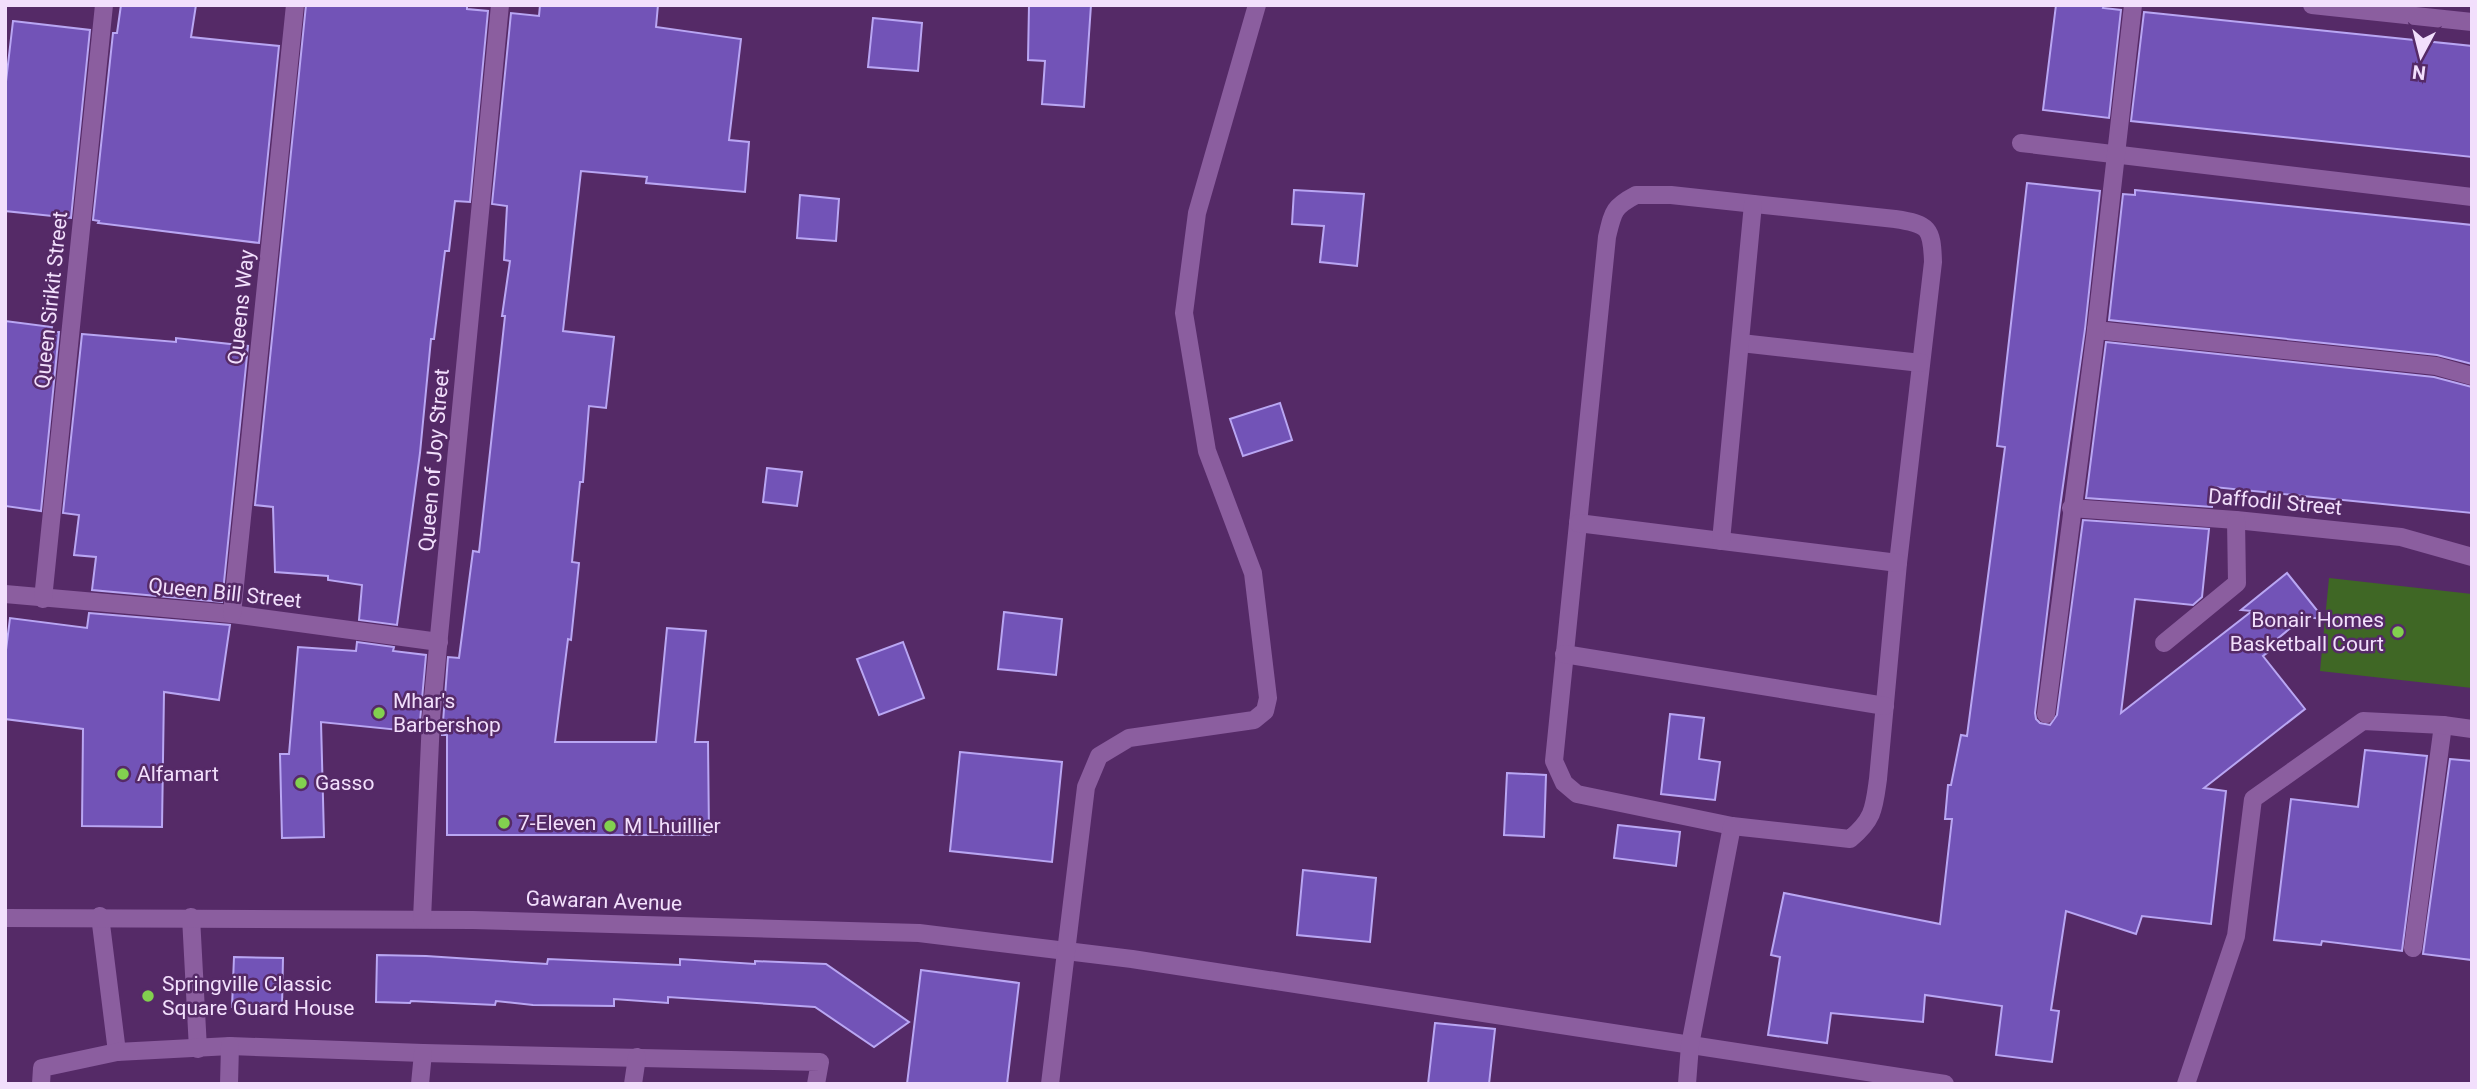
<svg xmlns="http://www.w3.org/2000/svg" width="2477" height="1089" viewBox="0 0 2477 1089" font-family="Roboto,sans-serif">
  <rect width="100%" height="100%" fill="#552a67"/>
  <path fill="#3f6725" d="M 2329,578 L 2472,594 L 2472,688 L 2320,671 Z"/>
  <g fill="#7253b7" stroke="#b9a6f3" stroke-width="2">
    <path d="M 121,5 L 196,5 L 191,37 L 279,46 L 259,243 L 98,223 L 99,221 L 93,220 L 113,33 L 117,33 Z"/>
    <path d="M 306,5 L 467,5 L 467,9 L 488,11 L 470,202 L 455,201 L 449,251 L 445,251 L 434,339 L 431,339 L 420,453 L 397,625 L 359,620 L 362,585 L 328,580 L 328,576 L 275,572 L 273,507 L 255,505 Z"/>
    <path d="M 540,5 L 658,5 L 656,27 L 741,39 L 729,140 L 749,142 L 745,192 L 646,183 L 647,177 L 581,171 L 563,331 L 614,337 L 606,408 L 589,406 L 583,482 L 580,482 L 572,562 L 579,563 L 571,640 L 568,639 L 555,742 L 656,742 L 667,628 L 706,631 L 695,742 L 708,742 L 709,835 L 447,835 L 447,735 L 442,735 L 448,657 L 459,658 L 473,551 L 479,552 L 505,316 L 502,316 L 510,261 L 504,260 L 507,206 L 492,204 L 511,13 L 539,16 Z"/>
    <path d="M 1029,5 L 1091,5 L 1084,107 L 1042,104 L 1045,61 L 1028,60 Z"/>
    <path d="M 2056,5 L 2104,5 L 2103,8 L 2121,10 L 2109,118 L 2043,110 Z"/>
    <path d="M 2144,12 L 2472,46 L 2472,157 L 2131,121 Z"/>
    <path d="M 873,18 L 922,23 L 918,71 L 868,67 Z"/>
    <path d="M 13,21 L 90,30 L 71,218 L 5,211 L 5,90 Z"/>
    <path d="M 2027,183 L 2100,191 L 2085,329 L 2060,507 L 2035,713 L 2036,719 L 2040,723 L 2050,725 L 2057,715 L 2083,520 L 2209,529 L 2202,597 L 2193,605 L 2135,599 L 2121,713 L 2252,611 L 2241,610 L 2287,573 L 2324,619 L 2304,617 L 2276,640 L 2279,644 L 2263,656 L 2305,709 L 2204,788 L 2226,791 L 2211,924 L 2142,916 L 2136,934 L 2066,911 L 2051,1010 L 2059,1011 L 2052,1062 L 1996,1055 L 2002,1006 L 1925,995 L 1923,1022 L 1831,1013 L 1827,1043 L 1768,1035 L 1780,957 L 1771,955 L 1784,893 L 1940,924 L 1952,819 L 1945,819 L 1948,785 L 1951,785 L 1961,735 L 1967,736 L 2005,447 L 1997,446 Z"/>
    <path d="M 1294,190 L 1364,194 L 1357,266 L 1320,262 L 1324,226 L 1292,224 Z"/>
    <path d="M 2135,190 L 2472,225 L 2472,364 L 2437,355 L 2109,320 L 2123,194 L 2135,195 Z"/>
    <path d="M 800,195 L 839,199 L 836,241 L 797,238 Z"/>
    <path d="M 5,321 L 52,327 L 51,332 L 59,332 L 41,511 L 5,506 Z"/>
    <path d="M 82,334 L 176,342 L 176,338 L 248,346 L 222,602 L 92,590 L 96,557 L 74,555 L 79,515 L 63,513 Z"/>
    <path d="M 2106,342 L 2434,377 L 2472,387 L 2472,513 L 2214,487 L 2212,507 L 2086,498 Z"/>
    <path d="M 1280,403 L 1292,440 L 1243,456 L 1230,419 Z"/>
    <path d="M 767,468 L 802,472 L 797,506 L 763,502 Z"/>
    <path d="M 1004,612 L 1062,619 L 1056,675 L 998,669 Z"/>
    <path d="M 89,613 L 230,625 L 219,700 L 164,692 L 162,827 L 82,826 L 83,729 L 5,719 L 5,658 L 10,618 L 87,628 Z"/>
    <path d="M 357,642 L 394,647 L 393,651 L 426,655 L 419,732 L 321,722 L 324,837 L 282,838 L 280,754 L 289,754 L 298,647 L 356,651 Z"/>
    <path d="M 903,642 L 924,698 L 879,715 L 857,659 Z"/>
    <path d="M 1670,714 L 1704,718 L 1699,759 L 1720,762 L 1715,800 L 1661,794 Z"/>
    <path d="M 2365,750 L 2427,756 L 2402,951 L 2322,941 L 2321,945 L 2274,940 L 2291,799 L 2358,807 Z"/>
    <path d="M 960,752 L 1062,762 L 1052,862 L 950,851 Z"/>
    <path d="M 2450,759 L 2472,761 L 2472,960 L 2423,954 Z"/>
    <path d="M 1507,773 L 1546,775 L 1544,837 L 1504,835 Z"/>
    <path d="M 1618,825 L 1680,832 L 1676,866 L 1614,858 Z"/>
    <path d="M 1303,870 L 1376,878 L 1370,942 L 1297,935 Z"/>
    <path d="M 377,955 L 426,956 L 547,964 L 548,959 L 680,965 L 680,959 L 755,964 L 755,961 L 826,964 L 909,1022 L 874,1047 L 815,1007 L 668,997 L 668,1003 L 614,999 L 614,1006 L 533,1005 L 496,1001 L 495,1005 L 411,1001 L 410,1003 L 376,1002 Z"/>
    <path d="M 234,957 L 283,958 L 282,1008 L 232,1007 Z"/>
    <path d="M 921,970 L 1019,983 L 1007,1084 L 907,1084 Z"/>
    <path d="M 1435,1023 L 1495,1029 L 1489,1084 L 1428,1084 Z"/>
  </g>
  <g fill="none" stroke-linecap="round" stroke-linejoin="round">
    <g stroke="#8b5e9f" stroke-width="18">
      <path d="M 2312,5 L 2472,22"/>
      <path d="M 2021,143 L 2472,197"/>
      <path d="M 1636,195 L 1671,195 L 1895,219 C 1929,224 1932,228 1933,262 L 1898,563 L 1878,779 C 1874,808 1874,819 1850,839 L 1732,826 L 1577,794 L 1564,783 L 1554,761 L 1607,237 C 1613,212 1613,207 1636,195 Z"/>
      <path d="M 2096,330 L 2436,366 L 2472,376"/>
      <path d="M 1741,343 L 1921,363"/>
      <path d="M 2071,508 L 2236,520 L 2401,537 L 2472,557"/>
      <path d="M 1578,523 L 1898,563"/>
      <path d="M 1721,541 L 1753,204"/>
      <path d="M 5,594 L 232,614 L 439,642"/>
      <path d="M 43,599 L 104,5"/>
      <path d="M 232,614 L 295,5"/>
      <path d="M 2164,643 L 2237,583 L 2236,520"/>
      <path d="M 1564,654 L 1885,706"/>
      <path d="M 2046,714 L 2096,330 L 2133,5"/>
      <path d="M 100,916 L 117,1052"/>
      <path d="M 191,917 L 198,1049"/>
      <path d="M 5,918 L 473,920 L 919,933 L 1132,959 L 1945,1084"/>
      <path d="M 422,919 L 431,719 L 500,5"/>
      <path d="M 2413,948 L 2443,725"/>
      <path d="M 41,1084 L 42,1068 L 117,1052 L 230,1046 L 423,1053 L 820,1062 L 816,1084"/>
      <path d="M 229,1084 L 230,1046"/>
      <path d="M 420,1084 L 423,1053"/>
      <path d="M 633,1084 L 637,1057"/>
      <path d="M 1050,1084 L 1086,787 L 1099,756 L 1129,738 L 1254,720 L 1265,711 L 1268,698 L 1253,573 L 1207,451 L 1184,313 L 1197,213 L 1257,5"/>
      <path d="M 1687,1084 L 1690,1045 L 1732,826"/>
      <path d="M 2186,1084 L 2236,936 L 2253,799 L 2363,721 L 2443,725 L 2472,729"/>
    </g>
  </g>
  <g fill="#82d04f" stroke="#552a67" stroke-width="2.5">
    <circle cx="2398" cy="632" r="7"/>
    <circle cx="379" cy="713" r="7"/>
    <circle cx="123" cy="774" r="7"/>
    <circle cx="301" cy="783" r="7"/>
    <circle cx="504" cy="823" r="7"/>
    <circle cx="610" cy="826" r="7"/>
    <circle cx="148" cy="996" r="7"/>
  </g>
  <g text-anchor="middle" stroke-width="5" stroke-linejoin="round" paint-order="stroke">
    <g font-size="21" fill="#f2dffc" stroke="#552a67">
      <text transform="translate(51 300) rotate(-84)" y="7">Queen Sirikit Street</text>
      <text transform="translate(241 307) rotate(-84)" y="7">Queens Way</text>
      <text transform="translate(434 460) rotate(-85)" y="7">Queen of Joy Street</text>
      <text transform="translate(2275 502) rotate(5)" y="7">Daffodil Street</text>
      <text transform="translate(225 593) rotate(6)" y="7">Queen Bill Street</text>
      <text transform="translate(604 901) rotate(2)" y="7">Gawaran Avenue</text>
    </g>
    <g font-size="21" fill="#f2dffc" stroke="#552a67" text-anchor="start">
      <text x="2384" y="627" text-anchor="end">Bonair Homes<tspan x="2384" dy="24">Basketball Court</tspan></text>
      <text x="393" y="708">Mhar's<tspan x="393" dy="24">Barbershop</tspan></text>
      <text x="137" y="781">Alfamart</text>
      <text x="315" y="790">Gasso</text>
      <text x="518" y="830">7-Eleven</text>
      <text x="624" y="833">M Lhuillier</text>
      <text x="162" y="991">Springville Classic<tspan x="162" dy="24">Square Guard House</tspan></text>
    </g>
  </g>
  <rect width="2477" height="1089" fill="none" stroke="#f2dffc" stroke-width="14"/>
  <g transform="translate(2421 56) rotate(187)" stroke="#552a67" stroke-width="5" paint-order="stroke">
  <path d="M0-5L12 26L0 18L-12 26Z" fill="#f2dffc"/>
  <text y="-10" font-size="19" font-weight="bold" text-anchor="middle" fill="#f2dffc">N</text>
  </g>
</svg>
